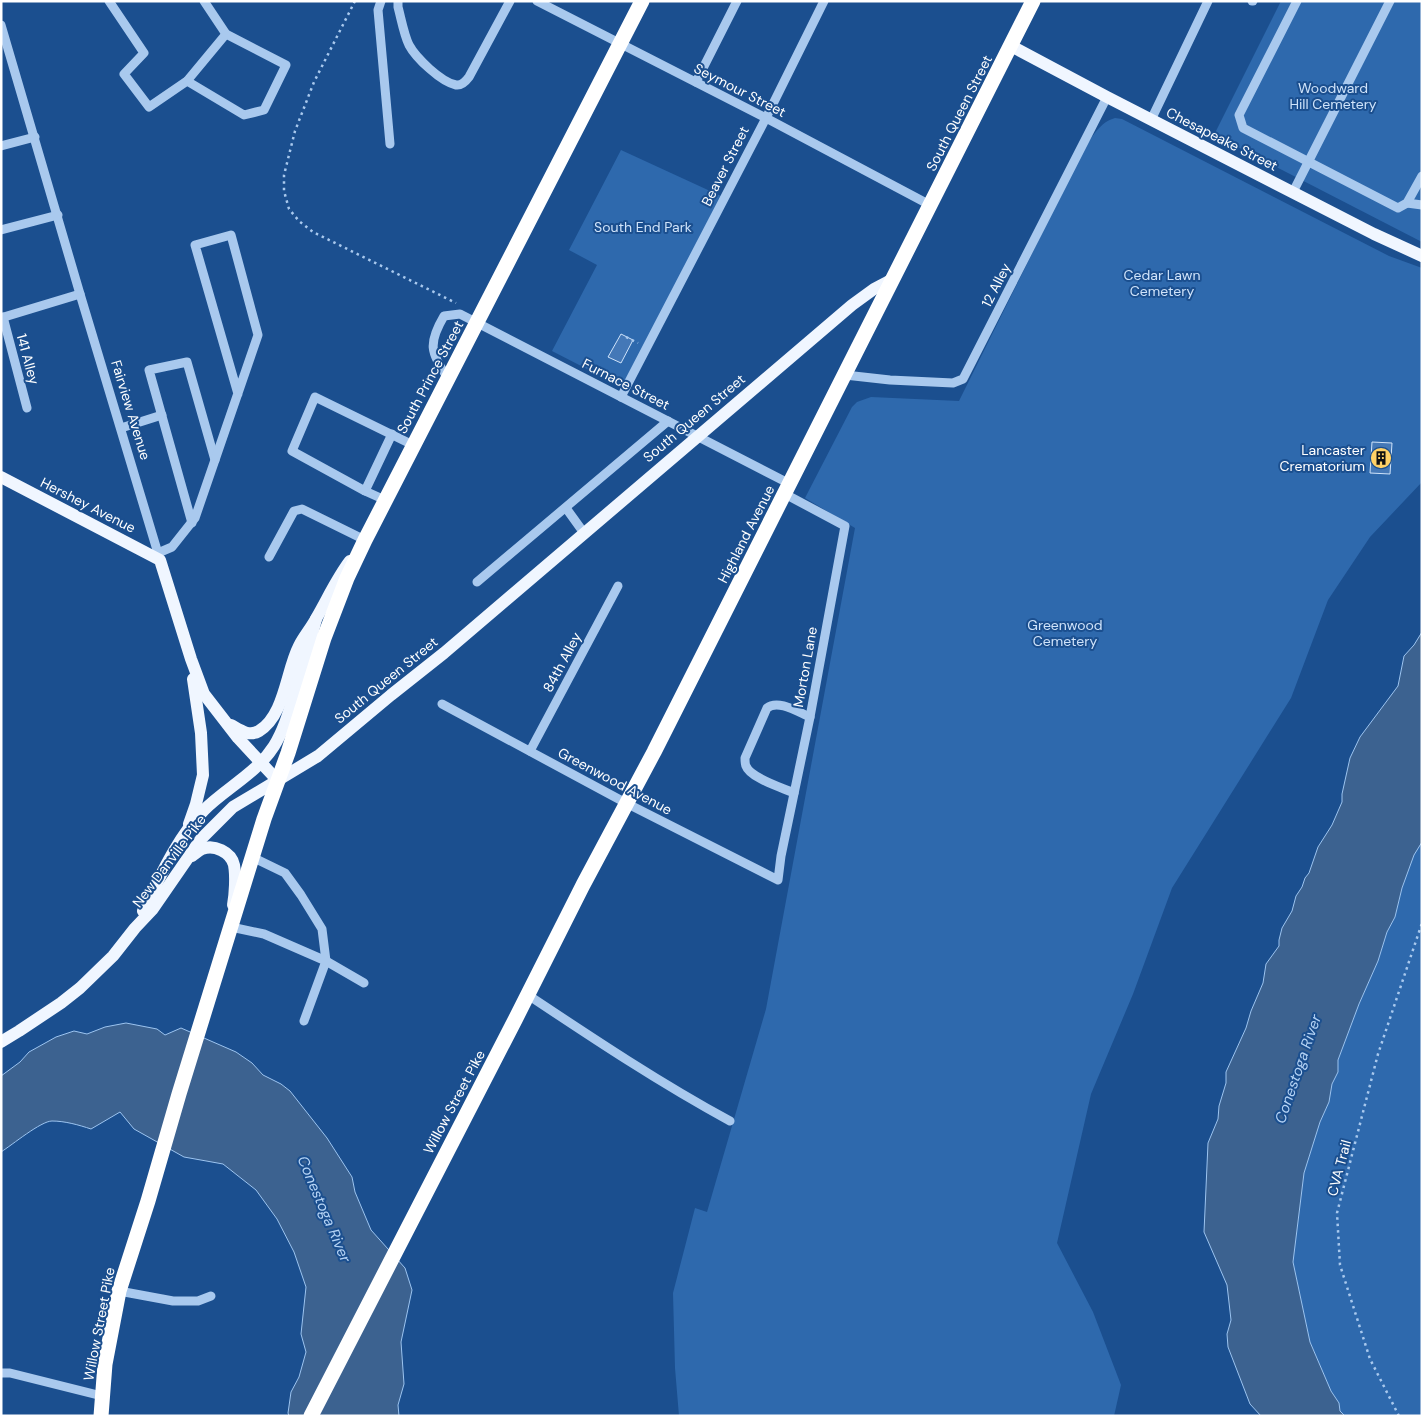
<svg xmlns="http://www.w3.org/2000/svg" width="1423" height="1417" viewBox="0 0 1423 1417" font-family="'DM Sans',sans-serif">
  <rect width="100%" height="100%" fill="#1b4f8f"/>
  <g fill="#2e69ad">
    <path d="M 1281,1 L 1422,1 L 1422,242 L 1214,135 Z"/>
    <path d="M 1115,118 L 1122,119 L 1389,256 L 1422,268 L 1422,482 L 1370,537 L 1328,600 L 1291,698 L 1172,888 L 1133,994 L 1091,1094 L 1057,1243 L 1093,1312 L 1121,1385 L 1114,1416 L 679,1416 L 675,1368 L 673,1293 L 695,1208 L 707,1212 L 766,1009 L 855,528 L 805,498 L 852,407 L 857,402 L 871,397 L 959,401 L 1084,149 C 1092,137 1100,122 1115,118 Z"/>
    <path d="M 621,150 L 721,196 L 622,387 L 552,351 L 597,265 L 569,250 Z"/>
    <path d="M 1422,842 L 1422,1416 L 1345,1416 L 1340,1411 L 1339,1403 L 1331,1391 L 1310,1342 L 1293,1262 L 1304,1173 L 1320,1122 L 1329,1102 L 1332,1084 L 1338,1072 L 1338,1060 L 1359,1004 L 1378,961 L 1387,932 L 1395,917 L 1402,888 L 1414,854 Z"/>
  </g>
  <g fill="#3c6290" stroke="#9cc4f0">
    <path d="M 1422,632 L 1422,842 L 1414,855 L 1402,888 L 1395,917 L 1387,932 L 1378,961 L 1359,1004 L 1338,1060 L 1338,1072 L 1332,1084 L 1329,1102 L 1320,1122 L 1304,1173 L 1293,1262 L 1310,1342 L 1331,1391 L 1339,1403 L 1340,1411 L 1345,1416 L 1261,1416 L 1250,1404 L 1228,1347 L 1227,1334 L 1231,1320 L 1227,1285 L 1204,1232 L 1208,1143 L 1218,1119 L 1219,1106 L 1226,1083 L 1226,1072 L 1246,1028 L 1251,1011 L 1263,983 L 1266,964 L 1279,946 L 1279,940 L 1282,928 L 1292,911 L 1296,896 L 1302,887 L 1305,878 L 1309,873 L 1318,847 L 1332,825 L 1342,802 L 1342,794 L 1350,758 L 1360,737 L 1398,686 L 1404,656 L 1414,645 Z"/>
    <path d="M 126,1023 L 157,1029 L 165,1035 L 181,1028 L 236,1052 L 252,1063 L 263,1075 L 281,1084 L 290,1091 L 327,1138 L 352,1177 L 355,1192 L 371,1230 L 405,1268 L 412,1290 L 401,1342 L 404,1384 L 398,1405 L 399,1416 L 289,1416 L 288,1413 L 291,1392 L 299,1377 L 306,1352 L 301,1334 L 306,1287 L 294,1252 L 277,1219 L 256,1190 L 223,1164 L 184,1157 L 134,1129 L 120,1112 L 91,1129 C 79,1125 65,1121 52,1121 C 41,1121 12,1145 1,1152 L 1,1076 L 20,1062 L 29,1052 L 56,1037 L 74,1031 L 87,1034 L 105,1027 Z"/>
  </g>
  <g fill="#4478b7" stroke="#cfe3fa">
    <path d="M 621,334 L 633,340 L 621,363 L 608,357 Z"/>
    <path d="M 1372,442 L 1392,443 L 1390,474 L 1370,473 Z"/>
  </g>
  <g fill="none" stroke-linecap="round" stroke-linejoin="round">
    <g stroke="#a9c9ee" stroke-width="2.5" stroke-dasharray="2.5 4" stroke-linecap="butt">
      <path d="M 355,1 L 314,82 L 295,131 L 284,175 L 284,191 L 289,209 L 299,221 L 313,232 L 456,303"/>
      <path d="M 626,337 L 638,343"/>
      <path d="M 1399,1416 L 1370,1359 L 1340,1265 L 1337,1213 L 1378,1054 L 1422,923"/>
    </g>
    <g stroke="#a9c9ee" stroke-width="9">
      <path d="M 109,1 L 144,53 L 124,74 L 149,107 L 187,81 L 226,34"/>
      <path d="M 381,1 L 378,10 L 390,144"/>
      <path d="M 398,1 L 398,7 C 401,18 404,35 409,45 C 416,58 441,82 456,85 C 462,86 466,81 469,77 L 510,1"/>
      <path d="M 537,1 L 766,118 L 930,205"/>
      <path d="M 1252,1 L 1253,1"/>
      <path d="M 1297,1 L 1239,115 L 1243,128 L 1398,208 L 1407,203 L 1422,176"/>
      <path d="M 1,25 L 80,294 L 160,560"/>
      <path d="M 187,81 L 244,115 L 264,110 L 286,65 L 226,34 L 204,1"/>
      <path d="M 696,82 L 737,1"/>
      <path d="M 1151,120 L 1208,1"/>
      <path d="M 1,146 L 35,137"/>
      <path d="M 1293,192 L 1390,1"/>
      <path d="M 1407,203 L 1422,205"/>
      <path d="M 1,230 L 58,215"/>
      <path d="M 3,317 L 27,408"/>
      <path d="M 1,318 L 80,294"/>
      <path d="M 845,375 L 890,380 L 953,383 L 963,379 L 1107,97"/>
      <path d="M 448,378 C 430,353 428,343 444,316 L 460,314 L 790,484"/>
      <path d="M 621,397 L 766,118 L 824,1"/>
      <path d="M 121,428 L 162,415"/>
      <path d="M 365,491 L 392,434"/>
      <path d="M 385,500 L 365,491 L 292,451 L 315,397 L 413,445"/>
      <path d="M 566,508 L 584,533"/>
      <path d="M 192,523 L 149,370 L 187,362 L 215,460"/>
      <path d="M 158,553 L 172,547 L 195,518 L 258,335 L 231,235 L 195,245 L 238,394"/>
      <path d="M 269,557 L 294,511 L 302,509 L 365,540"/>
      <path d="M 477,582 L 668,421"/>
      <path d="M 442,704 L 626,803 L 778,880 L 781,856 L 810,717 L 845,526 L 785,494"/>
      <path d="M 530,751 L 618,586"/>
      <path d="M 794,793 C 783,788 750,778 746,766 C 745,765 745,759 745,758 L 767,708 C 778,699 798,712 810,717"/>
      <path d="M 252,857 L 285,873 L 301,895 L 322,929 L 326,961 L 304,1021"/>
      <path d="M 231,927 L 264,934 L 326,961 L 364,983"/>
      <path d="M 528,995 C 594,1039 660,1083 730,1121"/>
      <path d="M 119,1291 L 173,1301 L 198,1301 L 211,1296"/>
      <path d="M 1,1373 L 10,1373 L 102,1396"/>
    </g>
    <g stroke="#f0f6ff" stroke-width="12">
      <path d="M 1011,46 L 1107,97 L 1374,234 L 1422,256"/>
      <path d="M 1,477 L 160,560 L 191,659 L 204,694 L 238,738 L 278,781"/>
      <path d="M 231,725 C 240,730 249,737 259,731 C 285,715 286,671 299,646 C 304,636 312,627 317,617 C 328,598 337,578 350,561"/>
      <path d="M 189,824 L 196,804 L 203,775 L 201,733 L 193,679"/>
      <path d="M 192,856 C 195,854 198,851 202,849 C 214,844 231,852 234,865 C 236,876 235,894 233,905"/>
      <path d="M 143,911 C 160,877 177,838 204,810 C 226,788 257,773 274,746 C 285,728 290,708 296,689 C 303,666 310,643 316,619"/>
      <path d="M 1,1042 L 19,1031 L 61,1003 L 80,988 L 113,956 L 135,928 L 152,910 L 201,839 L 233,807 L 318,756 L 391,695 L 444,653 L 852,305 L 874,289 L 893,279"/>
    </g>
    <g stroke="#fff" stroke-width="15">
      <path d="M 101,1416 L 105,1364 L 119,1291 L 148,1201 L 179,1094 L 264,819 L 288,753 L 324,638 L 347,578 L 365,540 L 642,1"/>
      <path d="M 311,1416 L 515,1020 L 583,885 L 654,752 L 1033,1"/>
    </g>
  </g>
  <defs>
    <g id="building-disc" transform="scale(1.125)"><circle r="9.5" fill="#ffd166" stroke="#1b4f8f"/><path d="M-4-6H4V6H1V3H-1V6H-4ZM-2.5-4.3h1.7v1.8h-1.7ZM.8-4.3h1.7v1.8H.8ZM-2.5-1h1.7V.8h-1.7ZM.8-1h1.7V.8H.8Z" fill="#111"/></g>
  </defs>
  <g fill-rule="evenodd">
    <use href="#building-disc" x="1381" y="458"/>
  </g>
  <g text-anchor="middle" stroke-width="4" stroke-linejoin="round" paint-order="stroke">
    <g font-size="14" fill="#cfe3fa" stroke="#1b4f8f">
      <text x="1333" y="93">Woodward<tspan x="1333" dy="16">Hill Cemetery</tspan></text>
      <text x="643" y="232">South End Park</text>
      <text x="1162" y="280">Cedar Lawn<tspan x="1162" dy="16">Cemetery</tspan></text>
      <text x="1065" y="630">Greenwood<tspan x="1065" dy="16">Cemetery</tspan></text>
    </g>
    <g font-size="14" fill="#fff" stroke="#1b4f8f">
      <text transform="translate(740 90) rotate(27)" y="5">Seymour Street</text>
      <text transform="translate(959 113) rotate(-63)" y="5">South Queen Street</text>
      <text transform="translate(1222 139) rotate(27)" y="5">Chesapeake Street</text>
      <text transform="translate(725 166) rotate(-63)" y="5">Beaver Street</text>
      <text transform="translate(996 285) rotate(-63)" y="5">12 Alley</text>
      <text transform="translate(28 359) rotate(75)" y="5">141 Alley</text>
      <text transform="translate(430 377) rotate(-62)" y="5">South Prince Street</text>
      <text transform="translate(626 384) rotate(27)" y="5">Furnace Street</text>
      <text transform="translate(131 410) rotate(73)" y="5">Fairview Avenue</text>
      <text transform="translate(694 418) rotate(-40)" y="5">South Queen Street</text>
      <text transform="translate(88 505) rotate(27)" y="5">Hershey Avenue</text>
      <text transform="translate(746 534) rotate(-63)" y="5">Highland Avenue</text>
      <text transform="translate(562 662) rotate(-62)" y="5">84th Alley</text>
      <text transform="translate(805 667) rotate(-80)" y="5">Morton Lane</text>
      <text transform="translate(386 680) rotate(-39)" y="5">South Queen Street</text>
      <text transform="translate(615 781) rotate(28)" y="5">Greenwood Avenue</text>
      <text transform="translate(169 861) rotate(-53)" y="5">New Danville Pike</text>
      <text transform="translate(454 1102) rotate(-62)" y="5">Willow Street Pike</text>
      <text transform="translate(1339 1168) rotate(-75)" y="5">CVA Trail</text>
      <text transform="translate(99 1324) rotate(-79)" y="5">Willow Street Pike</text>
    </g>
    <g font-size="14" fill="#fff" stroke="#1b4f8f" text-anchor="end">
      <text x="1365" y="455">Lancaster<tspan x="1365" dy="16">Crematorium</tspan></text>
    </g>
    <g font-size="15" font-style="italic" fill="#b5d3f5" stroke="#1b4f8f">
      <text transform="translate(1298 1069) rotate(-71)" y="5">Conestoga River</text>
      <text transform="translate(324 1209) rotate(67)" y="5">Conestoga River</text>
    </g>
  </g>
  <rect width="1423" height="1417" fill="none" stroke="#ffffff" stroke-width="5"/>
</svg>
